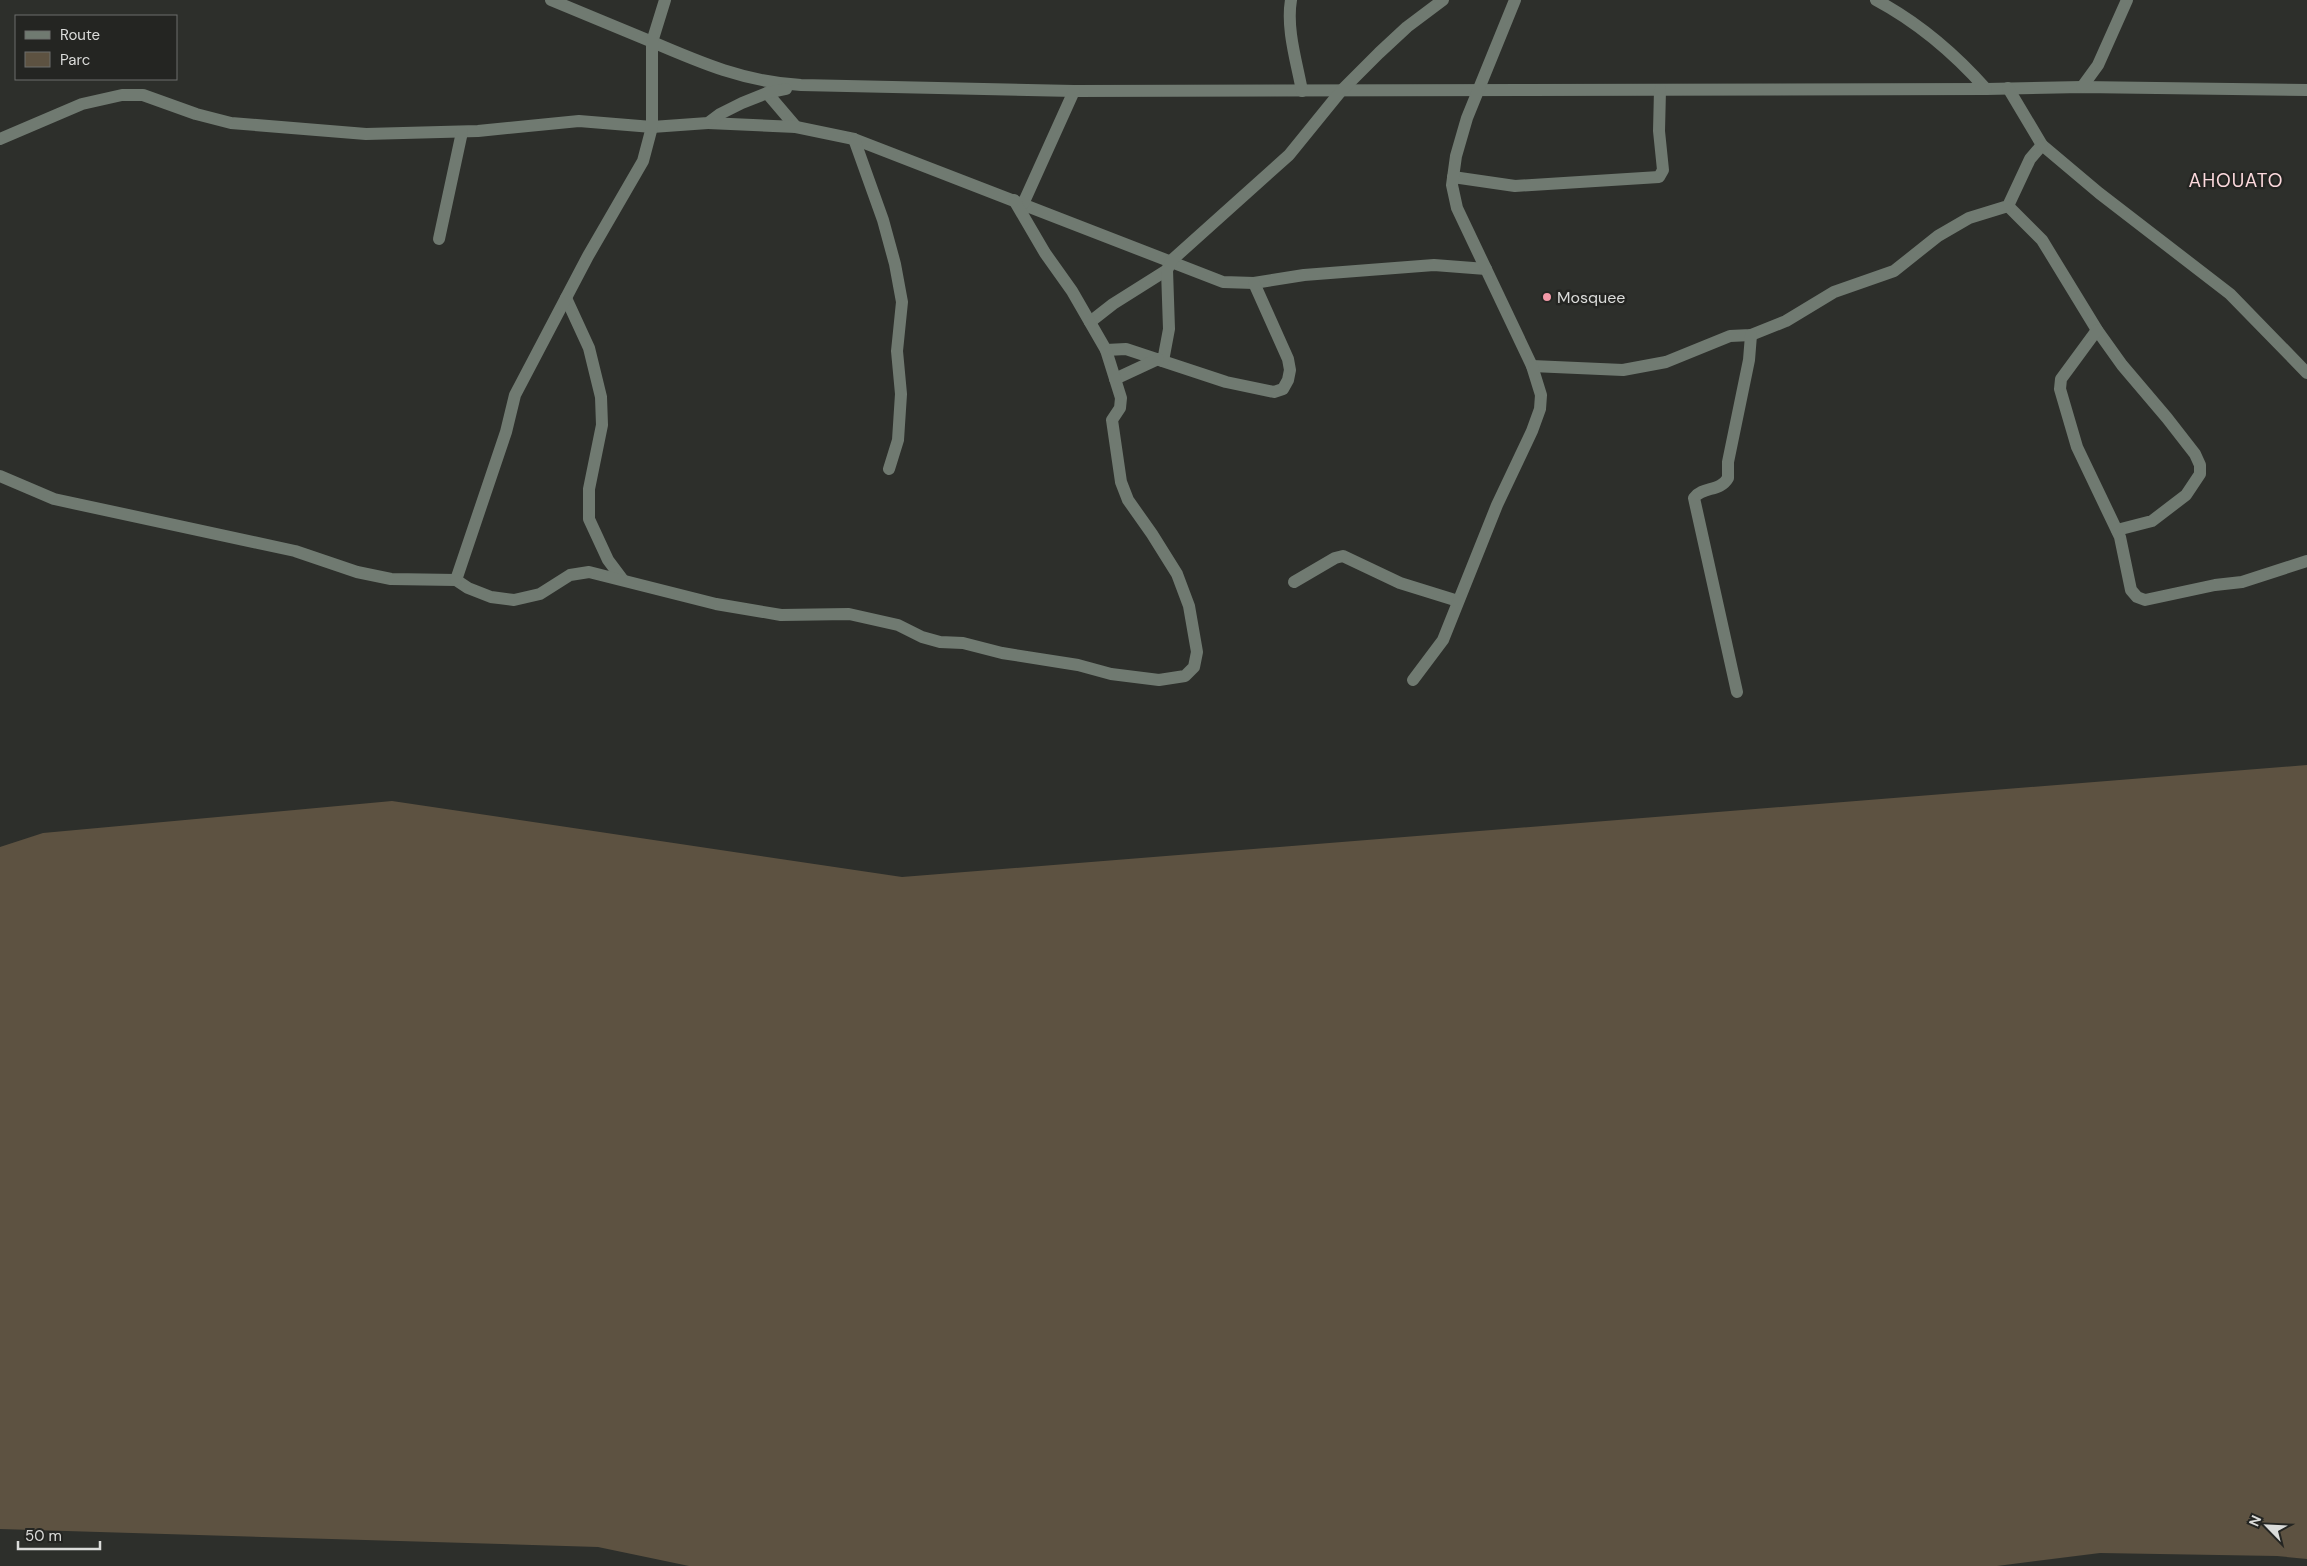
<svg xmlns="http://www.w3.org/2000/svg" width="2307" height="1566" viewBox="0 0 2307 1566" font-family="'DM Sans',sans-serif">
  <rect width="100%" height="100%" fill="#2d2f2b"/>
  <path fill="#5d5241" d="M 2307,765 L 2307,1559 L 2277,1556 L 2100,1553 L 1997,1566 L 689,1566 L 598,1547 L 0,1529 L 0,847 L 43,833 L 392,801 L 902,877 Z"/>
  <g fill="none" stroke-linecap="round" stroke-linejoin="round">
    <g stroke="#707a71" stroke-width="12">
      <path d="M 551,0 C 584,14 617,27 650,41 C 701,63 745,82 801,85 L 1074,91 L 1986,89 L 2082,87 L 2307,90"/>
      <path d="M 1291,0 C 1286,29 1297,63 1302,91"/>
      <path d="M 1876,0 C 1919,23 1954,53 1986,89"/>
      <path d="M 2082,87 L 2098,65 L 2127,0"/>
      <path d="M 2008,88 L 2042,145 L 2099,193 L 2230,294 L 2307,373"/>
      <path d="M 767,93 L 796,127"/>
      <path d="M 708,123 L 796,127 L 854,139 L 1223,282 L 1254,283 L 1304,275 L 1434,265 L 1486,269"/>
      <path d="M 0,139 L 82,104 L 122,95 L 143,95 L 196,114 L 231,123 L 366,134 L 478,131 L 579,121 L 652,127 L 708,123 L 720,114 L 742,103 L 767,93 L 786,89"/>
      <path d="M 854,139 L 883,220 L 895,264 L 902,302 L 897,351 L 901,394 L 898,440 L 889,469"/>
      <path d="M 1453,177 L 1515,186 L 1659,177 L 1663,170 L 1659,131 L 1660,90"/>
      <path d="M 1023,204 L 1074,91"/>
      <path d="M 2008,206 L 2042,240 L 2097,330 L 2122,365 L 2167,418 L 2195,454 L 2200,465 L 2200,474 L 2186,495 L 2152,521 L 2117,530"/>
      <path d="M 439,239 L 462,132"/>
      <path d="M 566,298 L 589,348 L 601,397 L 602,425 L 589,489 L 589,519 L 608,560 L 623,580"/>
      <path d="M 1090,322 L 1113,304 L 1167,270"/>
      <path d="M 2097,330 L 2061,379 L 2060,389 L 2077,447 L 2120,537 L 2131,590 L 2137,597 L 2145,600 L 2215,585 L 2242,582 L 2307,561"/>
      <path d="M 1106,350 L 1126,349 L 1226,382 L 1274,392 L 1283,389 L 1288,380 L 1290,370 L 1288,359 L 1254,283"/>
      <path d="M 1163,361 L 1169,329 L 1167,270 L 1172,260 L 1289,155 L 1341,91 L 1379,53 L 1407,27 L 1443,0"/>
      <path d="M 1532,366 L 1623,370 L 1666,362 L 1730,336 L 1751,335 L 1786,321 L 1834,292 L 1894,271 L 1938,236 L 1969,218 L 2008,206 L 2030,159 L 2042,145"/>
      <path d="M 1115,379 L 1158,359"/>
      <path d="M 0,476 L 54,499 L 295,551 L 357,572 L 391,579 L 456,580 L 468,588 L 491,597 L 514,600 L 540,594 L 570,575 L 589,572 L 716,604 L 781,615 L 849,614 L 898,625 L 922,637 L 940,642 L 963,643 L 1002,653 L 1078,665 L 1111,674 L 1159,680 L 1185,676 L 1194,667 L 1197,652 L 1189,606 L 1177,574 L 1152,534 L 1128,500 L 1121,482 L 1112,420 L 1120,408 L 1121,398 L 1106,350 L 1072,291 L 1045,253 L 1014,200"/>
      <path d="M 456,580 L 506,432 L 515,395 L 588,256 L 643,161 L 652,127 L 652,42 L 665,0"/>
      <path d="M 1294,582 L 1335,558 L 1343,556 L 1400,583 L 1458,601"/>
      <path d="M 1413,680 L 1443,640 L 1497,505 L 1532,431 L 1540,409 L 1541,395 L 1532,366 L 1457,208 L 1452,185 L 1456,156 L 1467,118 L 1515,0"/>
      <path d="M 1737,692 L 1694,498 C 1703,486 1720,492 1728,478 L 1728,462 L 1749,360 L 1751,335"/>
    </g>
  </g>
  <circle fill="#f39aa8" stroke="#242522" stroke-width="2" cx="1547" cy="297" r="5"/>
  <g text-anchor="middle" stroke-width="5" stroke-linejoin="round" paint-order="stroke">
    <g font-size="16" fill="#dbdcda" stroke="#242522" text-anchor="start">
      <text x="1557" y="303">Mosquee</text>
    </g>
    <g font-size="19" letter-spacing="1" fill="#fcd9dd" stroke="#242522">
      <text x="2236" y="187">AHOUATO</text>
    </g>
  </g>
  <rect x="15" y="15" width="162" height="65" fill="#242522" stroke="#6d6e6c"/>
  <rect x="25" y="31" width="25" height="8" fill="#707a71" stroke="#6d6e6c"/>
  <text x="60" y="40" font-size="15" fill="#dbdcda">Route</text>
  <rect x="25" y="52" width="25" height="15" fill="#5d5241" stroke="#6d6e6c"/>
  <text x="60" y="65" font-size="15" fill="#dbdcda">Parc</text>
  <g transform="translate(2267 1526) rotate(294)" stroke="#242522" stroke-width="4" paint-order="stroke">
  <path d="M0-4L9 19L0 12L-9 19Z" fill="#dbdcda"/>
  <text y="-8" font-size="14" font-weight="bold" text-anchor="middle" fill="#dbdcda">N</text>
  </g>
  <path d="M18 1541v8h82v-8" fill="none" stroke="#dbdcda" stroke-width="2.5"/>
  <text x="25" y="1541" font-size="15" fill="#dbdcda" stroke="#242522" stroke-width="4" paint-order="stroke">50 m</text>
</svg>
